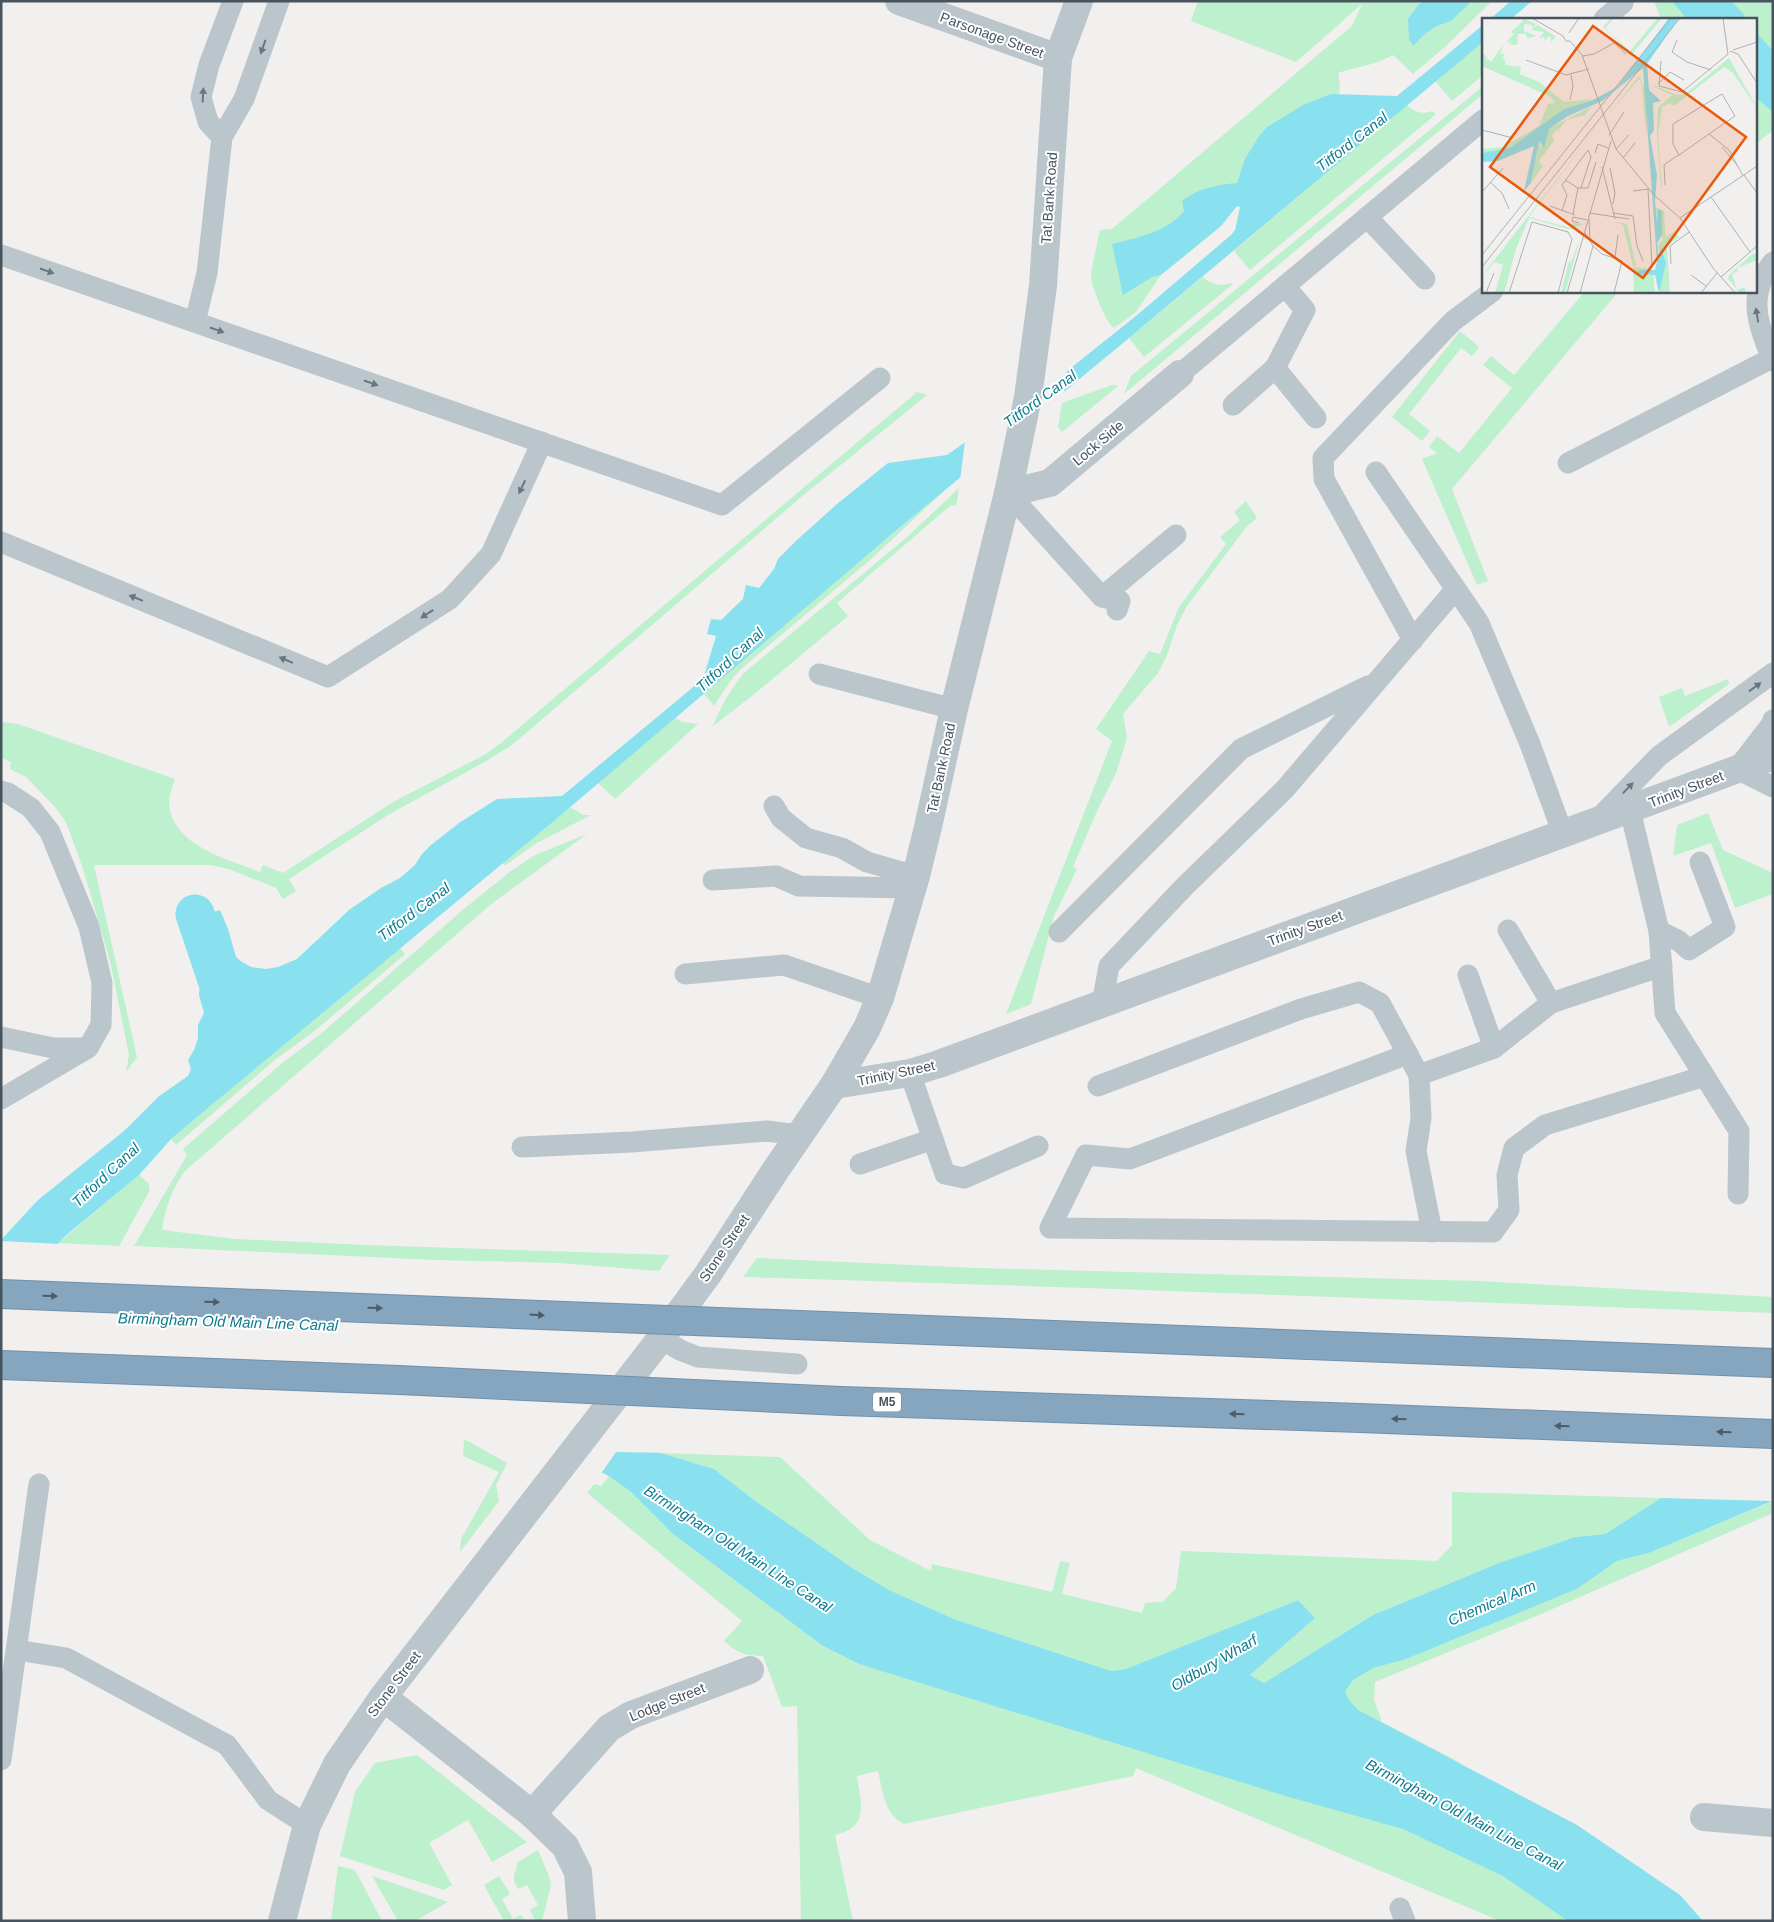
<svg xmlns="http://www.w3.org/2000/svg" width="1774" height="1922" viewBox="0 0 1774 1922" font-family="Arial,sans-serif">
  <rect width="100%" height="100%" fill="#f2efef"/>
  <g fill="#bdf0cd">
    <path d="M 1198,1 L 1423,1 C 1409,11 1406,32 1413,46 L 1426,33 L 1437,26 L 1451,21 L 1472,1 L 1492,1 L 1447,45 L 1413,74 L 1393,55 C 1372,66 1359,66 1338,73 L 1340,84 L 1339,96 L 1240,207 L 1237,206 L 1221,226 L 1161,275 L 1136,312 L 1114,328 C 1106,323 1091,286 1091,276 C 1093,260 1097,245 1100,230 L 1112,229 L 1352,26 L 1362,4 L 1296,62 L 1191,21 Z"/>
    <path d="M 1654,1 L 1773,1 L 1773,130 L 1755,145 L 1755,19 L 1661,19 Z"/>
    <path d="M 1483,42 L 1483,75 L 1452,101 L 1435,81 Z"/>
    <path d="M 1483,86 L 1483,94 L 1124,394 L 1131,376 Z"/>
    <path d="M 1407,105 C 1414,112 1423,115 1432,111 L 1436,114 L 1250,270 L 1234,251 Z"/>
    <path d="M 1203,277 C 1211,284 1220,287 1231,283 L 1233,284 L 1144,357 L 1129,338 Z"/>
    <path d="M 1585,291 L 1619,291 L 1452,489 L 1488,581 L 1477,585 L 1422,459 L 1437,453 L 1429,447 L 1437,436 L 1459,453 L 1512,388 L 1483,365 L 1491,356 L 1514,375 Z"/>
    <path d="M 1460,331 L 1479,347 L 1472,356 L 1461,348 L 1409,414 L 1430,431 L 1422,441 L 1392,417 Z"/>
    <path d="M 1112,385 L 1118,386 L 1062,432 L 1058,427 L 1062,403 Z"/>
    <path d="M 917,392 L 927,395 L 800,498 L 512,745 L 488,760 L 388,815 L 289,879 L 296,891 L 283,899 L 276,888 L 229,869 L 210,865 L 94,865 L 137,1057 L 126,1072 L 129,1055 L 110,961 L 83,869 L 66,822 L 55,807 L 26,777 L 10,769 L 11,762 L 1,758 L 1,722 L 18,724 L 175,779 C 173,786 169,795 169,802 C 171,846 228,859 260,872 L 263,865 L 283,873 L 393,802 L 486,754 L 502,742 Z"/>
    <path d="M 959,488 L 956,506 L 951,505 L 837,603 L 848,616 L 752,696 L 713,726 C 721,706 730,690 744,673 L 906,538 Z"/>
    <path d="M 944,491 L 870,560 L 741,669 L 731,680 L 714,706 L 704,694 L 774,633 Z"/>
    <path d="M 1246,501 L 1257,518 L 1247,526 L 1187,606 L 1177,625 L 1167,655 L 1158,673 L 1123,714 L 1127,738 L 1116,773 L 1097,811 L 1073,867 L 1077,869 L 1054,916 L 1031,1004 L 1006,1014 L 1112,741 L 1096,729 L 1149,651 L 1160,654 L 1179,607 L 1226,544 L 1220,537 L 1240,520 L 1234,512 Z"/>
    <path d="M 1728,679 L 1729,684 L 1669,727 L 1659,697 L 1682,688 L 1685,696 Z"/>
    <path d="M 675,718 L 683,722 L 698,724 L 615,799 L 598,783 Z"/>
    <path d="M 570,807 L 583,815 L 591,815 L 535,844 L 506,865 L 501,863 Z"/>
    <path d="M 1708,813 L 1723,850 L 1773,873 L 1773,894 L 1735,908 L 1711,843 L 1673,856 L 1677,825 Z"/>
    <path d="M 587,834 L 490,905 L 184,1172 C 172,1190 165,1208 162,1230 L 235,1239 L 366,1245 L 670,1255 L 659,1271 L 560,1263 L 436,1260 L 134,1246 L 187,1155 L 183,1149 L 281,1064 L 323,1032 L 465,908 L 511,871 L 535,855 Z"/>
    <path d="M 400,948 L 405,954 L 316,1030 L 276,1059 L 176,1145 L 171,1139 Z"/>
    <path d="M 139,1175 L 148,1183 L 150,1190 L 119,1246 L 58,1243 Z"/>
    <path d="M 757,1258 L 977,1268 L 1479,1281 L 1773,1297 L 1773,1313 L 1116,1289 L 743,1277 Z"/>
    <path d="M 464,1439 L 507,1463 L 496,1485 L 499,1501 L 460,1552 L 461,1539 L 499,1472 L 463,1456 Z"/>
    <path d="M 661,1453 L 780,1457 L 870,1540 L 931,1571 L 932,1564 L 1052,1592 L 1060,1561 L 1070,1563 L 1062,1594 L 1142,1613 L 1145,1603 L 1163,1602 L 1176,1588 L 1181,1551 L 1437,1561 L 1452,1545 L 1452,1492 L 1661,1498 L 1605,1534 L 1575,1537 L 1499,1563 L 1373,1615 L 1264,1683 L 1250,1675 L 1315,1618 L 1298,1600 L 1126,1669 L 1111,1671 L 954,1619 L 889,1590 L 854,1569 L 754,1500 L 714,1469 Z"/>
    <path d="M 609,1476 L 631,1492 L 673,1534 L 823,1646 L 859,1664 L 1055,1723 L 1196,1759 L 1424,1830 L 1581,1921 L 1500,1921 L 1136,1768 L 1133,1776 L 904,1824 C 884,1814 883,1792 878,1771 L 857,1776 C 859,1793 868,1818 850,1829 C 846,1832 840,1833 835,1835 L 853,1921 L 801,1921 L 797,1706 L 782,1707 L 763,1656 C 744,1656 738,1653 724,1641 L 742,1621 L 587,1493 L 594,1484 L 601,1486 Z"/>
    <path d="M 1773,1501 L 1773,1513 L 1541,1614 L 1375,1682 L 1374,1700 L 1382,1722 L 1467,1766 L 1360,1718 L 1339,1690 L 1346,1678 L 1391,1655 L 1406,1659 L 1577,1589 L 1617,1561 L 1649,1553 Z"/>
    <path d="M 417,1755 L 527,1842 L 492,1862 L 468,1820 L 429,1843 L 452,1885 L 444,1890 L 340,1856 L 355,1792 L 375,1763 Z"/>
    <path d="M 538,1850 L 549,1876 L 551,1885 L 542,1921 L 535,1921 L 530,1910 L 538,1905 L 527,1885 L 518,1889 L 514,1881 L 514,1876 L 518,1862 Z"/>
    <path d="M 338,1866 L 355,1870 L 382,1921 L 331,1921 Z"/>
    <path d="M 372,1876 L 448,1902 L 415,1921 L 398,1921 Z"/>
    <path d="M 499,1876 L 510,1894 L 502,1899 L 513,1919 L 521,1915 L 525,1921 L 504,1921 L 484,1885 Z"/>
  </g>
  <g fill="#89e0ee">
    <path d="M 1423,1 L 1472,1 L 1451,21 L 1437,26 L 1426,33 L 1413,46 L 1409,39 L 1408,19 L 1418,5 Z"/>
    <path d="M 1511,1 L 1532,1 L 1511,19 L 1490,19 Z"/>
    <path d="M 1672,1 L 1731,1 L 1743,13 L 1746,19 L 1687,19 Z"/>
    <path d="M 1483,25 L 1483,42 L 1129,338 L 898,529 L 555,820 L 208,1108 L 171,1139 L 139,1175 L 64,1237 L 56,1246 L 50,1257 L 54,1264 L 566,1400 L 661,1453 L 714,1469 L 754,1500 L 854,1569 L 889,1590 L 954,1619 L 1111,1671 L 1126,1669 L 1298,1600 L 1315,1618 L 1250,1675 L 1264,1683 L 1373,1615 L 1499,1563 L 1575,1537 L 1605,1534 L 1661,1498 L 1772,1501 L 1649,1553 L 1617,1561 L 1577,1589 L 1406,1659 L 1373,1668 L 1353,1680 L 1345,1691 L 1348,1699 L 1358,1710 L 1577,1825 L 1680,1895 L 1703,1921 L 1568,1921 L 1503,1876 L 1403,1829 L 1289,1797 L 859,1664 L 823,1646 L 673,1534 L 631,1492 L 609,1476 L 481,1414 L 357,1365 L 1,1363 L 1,1240 L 38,1200 L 124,1131 L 158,1097 L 188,1076 L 191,1069 L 188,1060 L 194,1050 L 198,1038 L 198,1025 L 204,1013 L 199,995 L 200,981 L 207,972 L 224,962 L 223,956 C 212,944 207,930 206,914 L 220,910 L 228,929 L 236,957 L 242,962 L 251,967 L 266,969 L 278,967 L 297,959 L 349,910 L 381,888 L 400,878 L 415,865 L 422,854 L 431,845 L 459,823 L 497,799 L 562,796 L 703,679 L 716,636 L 707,634 L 711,619 L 721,620 L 743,599 L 746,585 L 759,588 L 774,569 L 778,559 L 797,540 L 837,504 L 888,463 L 947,455 L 1067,371 L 1136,316 L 1231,235 L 1235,230 L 1240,207 L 1237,206 L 1221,226 L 1161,275 L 1152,277 L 1123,295 L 1112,244 C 1138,237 1166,233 1184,211 L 1182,201 C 1199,188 1216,185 1237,183 L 1245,159 L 1259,136 L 1267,127 L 1303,105 L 1331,94 L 1397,96 Z"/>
    <path d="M 1755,31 L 1773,51 L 1773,112 L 1755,97 Z"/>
  </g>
  <g fill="#f2efef">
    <path d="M 1067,371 L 1063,396 L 960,481 L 965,441 Z"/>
    <path d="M 1,1241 L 61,1244 L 53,1257 L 56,1262 L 62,1264 L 340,1283 L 556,1376 L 568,1398 L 638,1440 L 672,1453 L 616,1452 L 600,1475 L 480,1416 L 357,1367 L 1,1365 Z"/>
  </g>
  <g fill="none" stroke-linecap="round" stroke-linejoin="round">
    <path stroke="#89e0ee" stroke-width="39" d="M 195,914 L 230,1018"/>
    <g stroke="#bac5cc" stroke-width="21">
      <path d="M 1604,19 L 1623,3"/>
      <path d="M 222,137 L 208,122 L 201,97 L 209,65 L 233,1"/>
      <path d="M 1367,217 L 1425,279"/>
      <path d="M 1,255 L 722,505 L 880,378"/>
      <path d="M 1773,262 C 1746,295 1758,325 1773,361"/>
      <path d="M 1285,286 L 1305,310 L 1275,368 L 1316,418"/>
      <path d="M 195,322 L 207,273 L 222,137 L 244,99 L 279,1"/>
      <path d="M 1180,374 L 1483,120"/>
      <path d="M 1233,405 L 1275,368"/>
      <path d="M 1568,463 L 1772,358"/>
      <path d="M 1376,472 L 1479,623 L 1530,744 L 1563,834"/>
      <path d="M 1008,493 L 1102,597 L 1120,601 L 1117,610"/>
      <path d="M 1,542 L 328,677 L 450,599 L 491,554 L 542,442"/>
      <path d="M 1102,597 L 1176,535"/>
      <path d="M 1413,640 L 1324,479 L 1323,458 L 1453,321 L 1493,291"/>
      <path d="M 819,674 L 954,709"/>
      <path d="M 1773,720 L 1771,725 L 1737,769 L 1773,787"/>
      <path d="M 1,791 L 8,793 L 31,808 L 50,832 L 89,927 L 102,983 L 101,1025 L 88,1048 L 1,1099"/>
      <path d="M 774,806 L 781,818 L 806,838 L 842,848 L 867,862 L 916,876"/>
      <path d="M 1630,810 L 1659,931 L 1679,941 L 1689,950 L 1725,927 L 1700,862"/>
      <path d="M 1598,819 L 1659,756 L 1773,673"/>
      <path d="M 713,880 L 776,876 L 799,886 L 912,888"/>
      <path d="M 1508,930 L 1551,1003"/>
      <path d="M 1659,931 L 1665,1013 L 1739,1131 L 1738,1194"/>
      <path d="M 1059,932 L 1241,749 L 1368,686"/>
      <path d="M 685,974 L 784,965 L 880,998"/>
      <path d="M 1468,975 L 1494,1048"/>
      <path d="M 1102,1004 L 1109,966 L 1185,886 L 1285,789 L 1455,590"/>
      <path d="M 1,1037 L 53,1048 L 87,1048"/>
      <path d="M 1408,1054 L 1130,1159 L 1086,1155 L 1050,1228 L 1493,1232 L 1509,1210 L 1507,1175 L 1514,1148 L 1545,1125 L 1705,1076"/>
      <path d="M 910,1073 L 945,1174 L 964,1178 L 1038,1146"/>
      <path d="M 1419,1075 L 1421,1118 L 1416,1151 L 1432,1232"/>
      <path d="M 1098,1086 L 1301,1009 L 1359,992 L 1380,1003 L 1419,1075 L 1494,1048 L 1551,1003 L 1662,966"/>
      <path d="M 522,1147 L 632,1142 L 767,1131 L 799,1135"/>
      <path d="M 860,1164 L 933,1139"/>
      <path d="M 661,1338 L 680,1350 L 698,1357 L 797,1364"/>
      <path d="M 17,1650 L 66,1658 L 227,1745 L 268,1800 L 307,1825"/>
      <path d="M 1,1760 L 39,1484"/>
      <path d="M 1400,1908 L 1405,1921"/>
    </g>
    <g stroke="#bac5cc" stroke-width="28">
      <path d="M 899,1 L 1058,58"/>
      <path d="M 1008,493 L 1050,483 L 1180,374"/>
      <path d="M 834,1085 L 910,1073 L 939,1064 L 1773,756"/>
      <path d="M 383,1697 L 532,1814 L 565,1846 L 578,1872 L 582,1921"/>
      <path d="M 532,1814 L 609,1728 L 631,1715 L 750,1670"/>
      <path d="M 1704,1817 L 1773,1823"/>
    </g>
    <path stroke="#bac5cc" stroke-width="28" d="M 282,1921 L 307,1825 L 337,1764 L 383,1697 L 661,1338 L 708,1274 L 775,1171 L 834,1085 L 867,1028 L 880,998 L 916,876 L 928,827 L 954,709 L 1008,493 L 1028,397 L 1043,286 L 1058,58 L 1079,1"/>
    <g stroke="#7191ab" stroke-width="30" stroke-linecap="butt">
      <g id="motorway-bridge">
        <path d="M 1,1294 L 1773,1363"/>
        <path d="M 1,1365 L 399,1380 L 841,1401 L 1360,1418 L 1773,1434"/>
      </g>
    </g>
    <use href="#motorway-bridge" stroke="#86a6bf" stroke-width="28"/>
  </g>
  <defs><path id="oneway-solid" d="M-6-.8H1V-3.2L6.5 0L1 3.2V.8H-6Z" transform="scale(1.25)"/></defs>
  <g fill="#6a767e">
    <use href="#oneway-solid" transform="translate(263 47) rotate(110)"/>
    <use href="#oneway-solid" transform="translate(203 95) rotate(-87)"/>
    <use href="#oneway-solid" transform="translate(47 271) rotate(19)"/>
    <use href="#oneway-solid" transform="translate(1757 315) rotate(-99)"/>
    <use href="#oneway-solid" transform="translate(217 330) rotate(19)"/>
    <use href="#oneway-solid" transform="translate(371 383) rotate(19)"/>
    <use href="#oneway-solid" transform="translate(522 487) rotate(115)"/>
    <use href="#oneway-solid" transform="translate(136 598) rotate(-158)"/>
    <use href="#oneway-solid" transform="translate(427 614) rotate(147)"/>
    <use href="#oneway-solid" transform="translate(286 660) rotate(-157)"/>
    <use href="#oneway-solid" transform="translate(1755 687) rotate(-36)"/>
    <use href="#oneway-solid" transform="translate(1628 788) rotate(-46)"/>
  </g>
  <g fill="#4d5c67">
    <use href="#oneway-solid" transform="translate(50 1296) rotate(2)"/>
    <use href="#oneway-solid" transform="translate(212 1302) rotate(2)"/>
    <use href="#oneway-solid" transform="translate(375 1308) rotate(2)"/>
    <use href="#oneway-solid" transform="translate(537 1315) rotate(3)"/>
    <use href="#oneway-solid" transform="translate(1237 1414) rotate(-178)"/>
    <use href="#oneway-solid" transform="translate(1399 1419) rotate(-178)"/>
    <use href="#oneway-solid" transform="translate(1562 1426) rotate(-178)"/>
    <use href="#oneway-solid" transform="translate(1724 1432) rotate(-178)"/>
  </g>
  <g text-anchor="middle" stroke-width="4" stroke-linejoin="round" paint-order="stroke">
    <rect fill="#fff" stroke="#7e878e" stroke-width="1" x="873" y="1392.5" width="28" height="19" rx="4"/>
    <g font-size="12" font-weight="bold" fill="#47545d">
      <text x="887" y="1406">M5</text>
    </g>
    <g font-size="14" fill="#47545d" stroke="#fff">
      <text transform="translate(992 35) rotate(20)" y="5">Parsonage Street</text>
      <text transform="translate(1049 198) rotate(-86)" y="5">Tat Bank Road</text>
      <text transform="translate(1098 443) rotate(-40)" y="5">Lock Side</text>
      <text transform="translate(941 768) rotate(-78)" y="5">Tat Bank Road</text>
      <text transform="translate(1686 789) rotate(-21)" y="5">Trinity Street</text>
      <text transform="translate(1305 928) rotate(-20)" y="5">Trinity Street</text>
      <text transform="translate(896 1073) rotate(-12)" y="5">Trinity Street</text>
      <text transform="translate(724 1248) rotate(-56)" y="5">Stone Street</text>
      <text transform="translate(394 1684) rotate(-53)" y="5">Stone Street</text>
      <text transform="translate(667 1702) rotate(-22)" y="5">Lodge Street</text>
    </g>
    <g font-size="15" font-style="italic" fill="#0b7c8f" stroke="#fff">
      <text transform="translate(1352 142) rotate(-38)" y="5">Titford Canal</text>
      <text transform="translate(1040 399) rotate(-36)" y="5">Titford Canal</text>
      <text transform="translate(730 660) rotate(-43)" y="5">Titford Canal</text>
      <text transform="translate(414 912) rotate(-37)" y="5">Titford Canal</text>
      <text transform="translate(106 1175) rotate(-43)" y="5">Titford Canal</text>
      <text transform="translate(228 1322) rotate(2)" y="5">Birmingham Old Main Line Canal</text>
      <text transform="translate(738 1549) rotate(33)" y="5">Birmingham Old Main Line Canal</text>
      <text transform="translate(1492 1603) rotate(-23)" y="5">Chemical Arm</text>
      <text transform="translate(1214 1663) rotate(-30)" y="5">Oldbury Wharf</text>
      <text transform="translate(1464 1815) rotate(28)" y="5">Birmingham Old Main Line Canal</text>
    </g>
  </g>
  <g transform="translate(1482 18)">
    <rect width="275" height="275" fill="#f2efef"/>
    <path d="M 40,0 L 45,1 L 43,5 L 45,2 L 54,6 L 50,11 L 50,7 L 42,6 L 42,13 L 55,18 L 46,20 L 42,14 L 42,16 L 36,16 L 36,20 L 31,20 L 36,21 L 35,27 L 26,26 L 29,23 L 24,24 L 32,16 L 29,14 L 41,3 ZM 129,0 L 132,0 L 123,10 L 148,33 L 176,0 L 180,0 L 150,36 L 121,9 ZM 55,7 L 62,11 L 74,19 L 69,24 L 69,19 L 65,19 L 64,23 L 62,19 L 57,20 L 62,14 L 50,12 ZM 22,26 L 18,36 L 22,36 L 21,41 L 17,41 L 23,42 L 23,47 L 32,48 L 32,52 L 33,48 L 39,49 L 38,56 L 57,64 L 82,84 L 112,81 L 82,91 L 29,131 L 3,137 L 0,131 L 21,129 L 57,108 L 66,86 L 73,85 L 69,79 L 0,48 L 1,36 L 5,39 L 2,43 L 6,41 L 9,44 ZM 247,40 L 275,90 L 251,55 L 242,49 L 192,88 L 187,85 L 180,89 L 176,116 L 180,169 L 179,170 L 175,117 L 176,90 L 190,77 L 172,69 L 171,67 L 195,77 L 203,76 ZM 157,58 L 162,69 L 163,67 L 165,96 L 164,118 L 160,66 L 157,61 L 125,98 ZM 110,88 L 103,97 L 85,102 L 77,111 L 78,113 L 75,112 L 70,117 L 72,123 L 57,143 L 61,148 L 49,165 L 57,122 L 59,130 L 67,111 ZM 119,104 L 47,199 L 89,210 L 91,205 L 98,206 L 99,203 L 100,208 L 97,207 L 90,211 L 86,211 L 47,200 L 34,231 L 22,275 L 13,275 L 21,247 L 13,244 L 0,258 ZM 173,189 L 182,193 L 184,226 L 184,219 L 193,213 L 197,219 L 185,228 L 188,275 L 178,275 L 180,238 L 179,229 L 178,239 L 176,227 L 181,222 ZM 132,204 L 145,206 L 154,248 L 151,248 L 141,207 ZM 98,221 L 83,275 L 79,275 L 87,243 L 89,244 ZM 270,236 L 275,236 L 275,242 L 255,250 L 256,253 L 250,256 L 255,272 L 262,269 L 265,275 L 258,275 L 246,261 L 247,257 ZM 151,249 L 171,251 L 173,275 L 152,275 Z" fill="#bdf0cd"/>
    <path d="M 187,0 L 197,0 L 165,46 L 167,72 L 179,83 L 171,85 L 172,112 L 168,118 L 175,157 L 173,183 L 175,205 L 176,191 L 180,193 L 180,217 L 175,225 L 177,243 L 179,229 L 184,245 L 177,275 L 173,257 L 151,256 L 159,252 L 173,252 L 175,243 L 161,50 L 120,83 L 86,98 L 67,111 L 62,130 L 57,123 L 49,165 L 42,173 L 52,128 L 16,143 L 0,144 L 0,135 L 28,130 L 82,91 L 111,82 L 135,69 Z" fill="#89e0ee"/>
    <path fill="none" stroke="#aeb1b5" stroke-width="1" d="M 50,0 L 81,18 L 84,23 L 88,23 L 100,37 L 134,131 L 173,178 L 198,200 L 231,250 L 253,275M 87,15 L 97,0M 124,17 L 144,36M 195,22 L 190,34 L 205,44 L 229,52M 251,32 L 275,24M 248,33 L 256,36 L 275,65M 101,38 L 112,36 L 132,25M 44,42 L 84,57 L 107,51M 179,43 L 177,68 L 200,74 L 246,36 L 241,0M 176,66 L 188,54 L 202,62M 88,82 L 91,68 L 89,57M 0,112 L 31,120M 227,116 L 247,132 L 261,158M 127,117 L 142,94M 240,129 L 255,147M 134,131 L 147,117M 113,135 L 116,126 L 126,130M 141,140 L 153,125M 120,149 L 133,201M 128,150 L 133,175 L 131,186M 262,157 L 275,175M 83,162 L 96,170M 8,164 L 20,175 L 27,191M 183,167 L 182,147 L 192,140 L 197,137 L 227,116 L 253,98 L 240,76 L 191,106 L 191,126 L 197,137M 151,173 L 166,171 L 170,248M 0,174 L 21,150M 229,179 L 268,234M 68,188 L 93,197M 80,193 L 85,177 L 80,167 L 106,132 L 109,139 L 99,170M 107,195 L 147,201M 131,195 L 151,198 L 155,228 L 161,243M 91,196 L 96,170 L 106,170 L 114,144M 198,200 L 275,148M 107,201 L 108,223M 97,205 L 90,203 L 91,199 L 105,202M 102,213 L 111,228 L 120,236 L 140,243 L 132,275M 0,237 L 189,0M 133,239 L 136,217M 189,246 L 188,228 L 207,214M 0,249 L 198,0M 209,257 L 224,268M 239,259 L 275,228M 4,275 L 12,255M 27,275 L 50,204 L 86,214 L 90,221 L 76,275M 85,275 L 129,123M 98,275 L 111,228M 219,275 L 235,255"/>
    <path fill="#e8590c" fill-opacity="0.15" stroke="#e8590c" stroke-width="2.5" d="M 111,8 L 264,119 L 161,260 L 8,149 Z"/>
    <rect width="275" height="275" fill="none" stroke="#47545d" stroke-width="2.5"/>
  </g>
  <rect width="1774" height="1922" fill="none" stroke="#47545d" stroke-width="5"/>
</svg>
